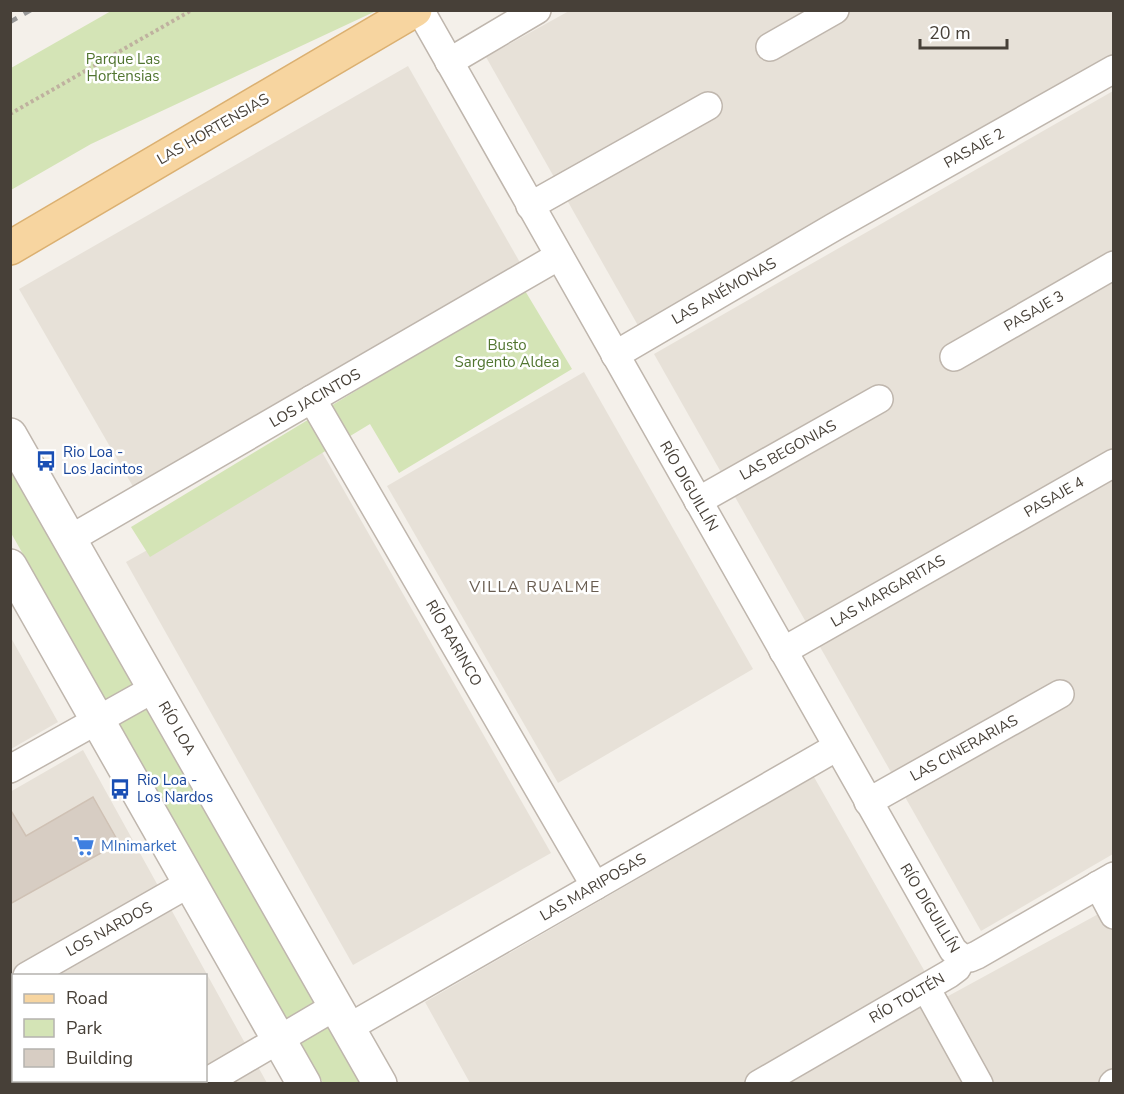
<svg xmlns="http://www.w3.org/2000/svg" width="1124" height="1094" viewBox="0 0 1124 1094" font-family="'Nunito Sans',sans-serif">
  <rect width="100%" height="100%" fill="#f4f0ea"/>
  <g fill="#e7e1d8" fill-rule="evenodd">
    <path d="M 569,11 L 1113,11 L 1113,59 L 640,329 L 486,57 Z"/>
    <path d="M 408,66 L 522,266 L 135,490 L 19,289 Z"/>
    <path d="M 1113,91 L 1113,854 L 981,931 L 654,354 Z"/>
    <path d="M 584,372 L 753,669 L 558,783 L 387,486 Z"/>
    <path d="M 322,452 L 551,853 L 353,965 L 126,562 Z"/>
    <path d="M 10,636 L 58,722 L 11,749 L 10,749 Z"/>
    <path d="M 83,750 L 267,1083 L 11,1083 L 10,792 ZM 14,976 L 206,976 L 206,1080 L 14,1080 Z"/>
    <path d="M 814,777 L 941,1000 L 1113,906 L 1113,1083 L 470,1083 L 425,1002 Z"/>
  </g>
  <g fill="#d4e4b6">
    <path d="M 111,11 L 111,10 L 376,11 L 91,144 L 11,190 L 11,68 Z"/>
    <path d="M 524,289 L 572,369 L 399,473 L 370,424 L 150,557 L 131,527 Z"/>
    <path d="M 10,462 L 365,1083 L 323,1083 L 11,533 Z"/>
  </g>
  <path fill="#d7cdc3" stroke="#cfc1b4" stroke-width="1.5" d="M 93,797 L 119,843 L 10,904 L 10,809 L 26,836 Z"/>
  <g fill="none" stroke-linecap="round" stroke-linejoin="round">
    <g stroke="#bfb6ad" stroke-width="30">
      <g id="minor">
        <path d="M 420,10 L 953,950 L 962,958"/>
        <path d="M 770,47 L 835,10"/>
        <path d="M 449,62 L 537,10"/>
        <path d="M 530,206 L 708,106"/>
        <path d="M 615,355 L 834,227 L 1114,69"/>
        <path d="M 954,357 L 1114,265"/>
        <path d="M 312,399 L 595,886"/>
        <path d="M 698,501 L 879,399"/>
        <path d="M 70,539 L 559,256"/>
        <path d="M 783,651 L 1114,463"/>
        <path d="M 10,769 L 155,688"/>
        <path d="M 868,802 L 1060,694"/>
        <path d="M 1098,885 L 1114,915"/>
        <path d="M 962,958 L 970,958 L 977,955 L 1114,876"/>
        <path d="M 27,976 L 190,883"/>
        <path d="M 926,988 L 979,1084"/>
        <path d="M 348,1028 L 837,747"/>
        <path d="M 203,1084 L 336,1006"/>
        <path d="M 759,1084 L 949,974 L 957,968 L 962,958"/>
        <path d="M 1113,1084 L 1114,1083"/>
      </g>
    </g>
    <g stroke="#bfb6ad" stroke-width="36">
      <g id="tertiary">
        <path d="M 10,435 L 380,1084"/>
        <path d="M 10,566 L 304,1084"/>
      </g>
    </g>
    <g stroke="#dbb071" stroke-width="36">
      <path id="primary" d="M 10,248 L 415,10"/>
    </g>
    <path stroke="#bfb19f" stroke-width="4" stroke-dasharray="3 3" stroke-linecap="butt" d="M 10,114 L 192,10"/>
    <use href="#minor" stroke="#fff" stroke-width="27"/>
    <use href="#tertiary" stroke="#fff" stroke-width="33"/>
    <use href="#primary" stroke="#f7d5a0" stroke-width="33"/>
    <path stroke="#989898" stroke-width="4.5" stroke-dasharray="8 8" stroke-linecap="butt" d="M 10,22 L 31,10"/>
  </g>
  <defs>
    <g id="bus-bare" transform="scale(1.62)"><path d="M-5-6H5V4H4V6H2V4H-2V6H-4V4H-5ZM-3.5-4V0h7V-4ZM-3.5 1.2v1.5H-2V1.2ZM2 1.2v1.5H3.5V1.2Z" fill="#1a4fb4" stroke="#fff" stroke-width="2.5" paint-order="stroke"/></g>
    <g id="supermarket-bare" transform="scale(1.62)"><path d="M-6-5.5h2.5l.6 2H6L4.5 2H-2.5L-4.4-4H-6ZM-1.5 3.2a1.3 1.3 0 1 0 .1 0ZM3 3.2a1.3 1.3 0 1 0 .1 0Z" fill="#3f7fe0" stroke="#fff" stroke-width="2.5" paint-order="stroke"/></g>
  </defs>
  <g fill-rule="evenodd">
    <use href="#bus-bare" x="46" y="461"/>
    <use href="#bus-bare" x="120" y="789"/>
    <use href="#supermarket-bare" x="84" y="846"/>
  </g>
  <g text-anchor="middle" stroke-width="5" stroke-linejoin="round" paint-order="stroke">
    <g font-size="15" fill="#517530" stroke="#fff">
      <text x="123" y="64">Parque Las<tspan x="123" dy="17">Hortensias</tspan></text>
      <text x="507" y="350">Busto<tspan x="507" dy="17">Sargento Aldea</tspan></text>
    </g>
    <g font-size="15" fill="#474038" stroke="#fff">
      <text transform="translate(213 129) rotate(-30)" y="5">LAS HORTENSIAS</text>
      <text transform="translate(974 148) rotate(-29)" y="5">PASAJE 2</text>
      <text transform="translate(724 291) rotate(-30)" y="5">LAS ANÉMONAS</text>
      <text transform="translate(1034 311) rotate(-30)" y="5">PASAJE 3</text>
      <text transform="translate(315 398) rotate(-30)" y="5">LOS JACINTOS</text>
      <text transform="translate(788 450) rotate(-29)" y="5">LAS BEGONIAS</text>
      <text transform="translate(689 486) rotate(60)" y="5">RÍO DIGUILLÍN</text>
      <text transform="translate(1054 497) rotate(-30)" y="5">PASAJE 4</text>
      <text transform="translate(888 591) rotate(-30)" y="5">LAS MARGARITAS</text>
      <text transform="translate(454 643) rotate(60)" y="5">RÍO RARINCO</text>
      <text transform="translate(177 728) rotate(60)" y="5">RÍO LOA</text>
      <text transform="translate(964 748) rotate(-29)" y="5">LAS CINERARIAS</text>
      <text transform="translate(593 887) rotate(-30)" y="5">LAS MARIPOSAS</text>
      <text transform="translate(930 908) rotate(59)" y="5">RÍO DIGUILLÍN</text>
      <text transform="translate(109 929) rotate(-29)" y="5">LOS NARDOS</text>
      <text transform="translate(907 998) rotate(-30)" y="5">RÍO TOLTÉN</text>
    </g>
    <g font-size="15" fill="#164399" stroke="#fff" text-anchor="start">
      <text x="63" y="457">Rio Loa -<tspan x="63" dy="17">Los Jacintos</tspan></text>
      <text x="137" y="785">Rio Loa -<tspan x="137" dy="17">Los Nardos</tspan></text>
    </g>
    <g font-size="15" fill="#366cbe" stroke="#fff" text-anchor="start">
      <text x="101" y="851">MInimarket</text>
    </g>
    <g font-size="16" letter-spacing="1.5" fill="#695d51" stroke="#fff">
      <text x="535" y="592">VILLA RUALME</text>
    </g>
  </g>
  <rect width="1124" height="1094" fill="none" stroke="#474038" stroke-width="24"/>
  <rect x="12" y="974" width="195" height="108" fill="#ffffff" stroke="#b5b3af" stroke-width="1.5"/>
  <rect x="24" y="994" width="30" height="9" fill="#f7d5a0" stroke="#b5b3af" stroke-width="1.5"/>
  <text x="66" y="1004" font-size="18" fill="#474038">Road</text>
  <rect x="24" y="1019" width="30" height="18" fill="#d4e4b6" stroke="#b5b3af" stroke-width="1.5"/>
  <text x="66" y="1034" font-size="18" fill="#474038">Park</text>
  <rect x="24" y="1049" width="30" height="18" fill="#d7cdc3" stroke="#b5b3af" stroke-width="1.5"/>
  <text x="66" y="1064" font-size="18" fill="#474038">Building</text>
  <path d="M920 39v9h87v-9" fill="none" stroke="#474038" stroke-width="3"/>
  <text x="929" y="39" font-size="18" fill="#474038" stroke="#ffffff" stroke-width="4.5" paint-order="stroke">20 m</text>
</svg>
